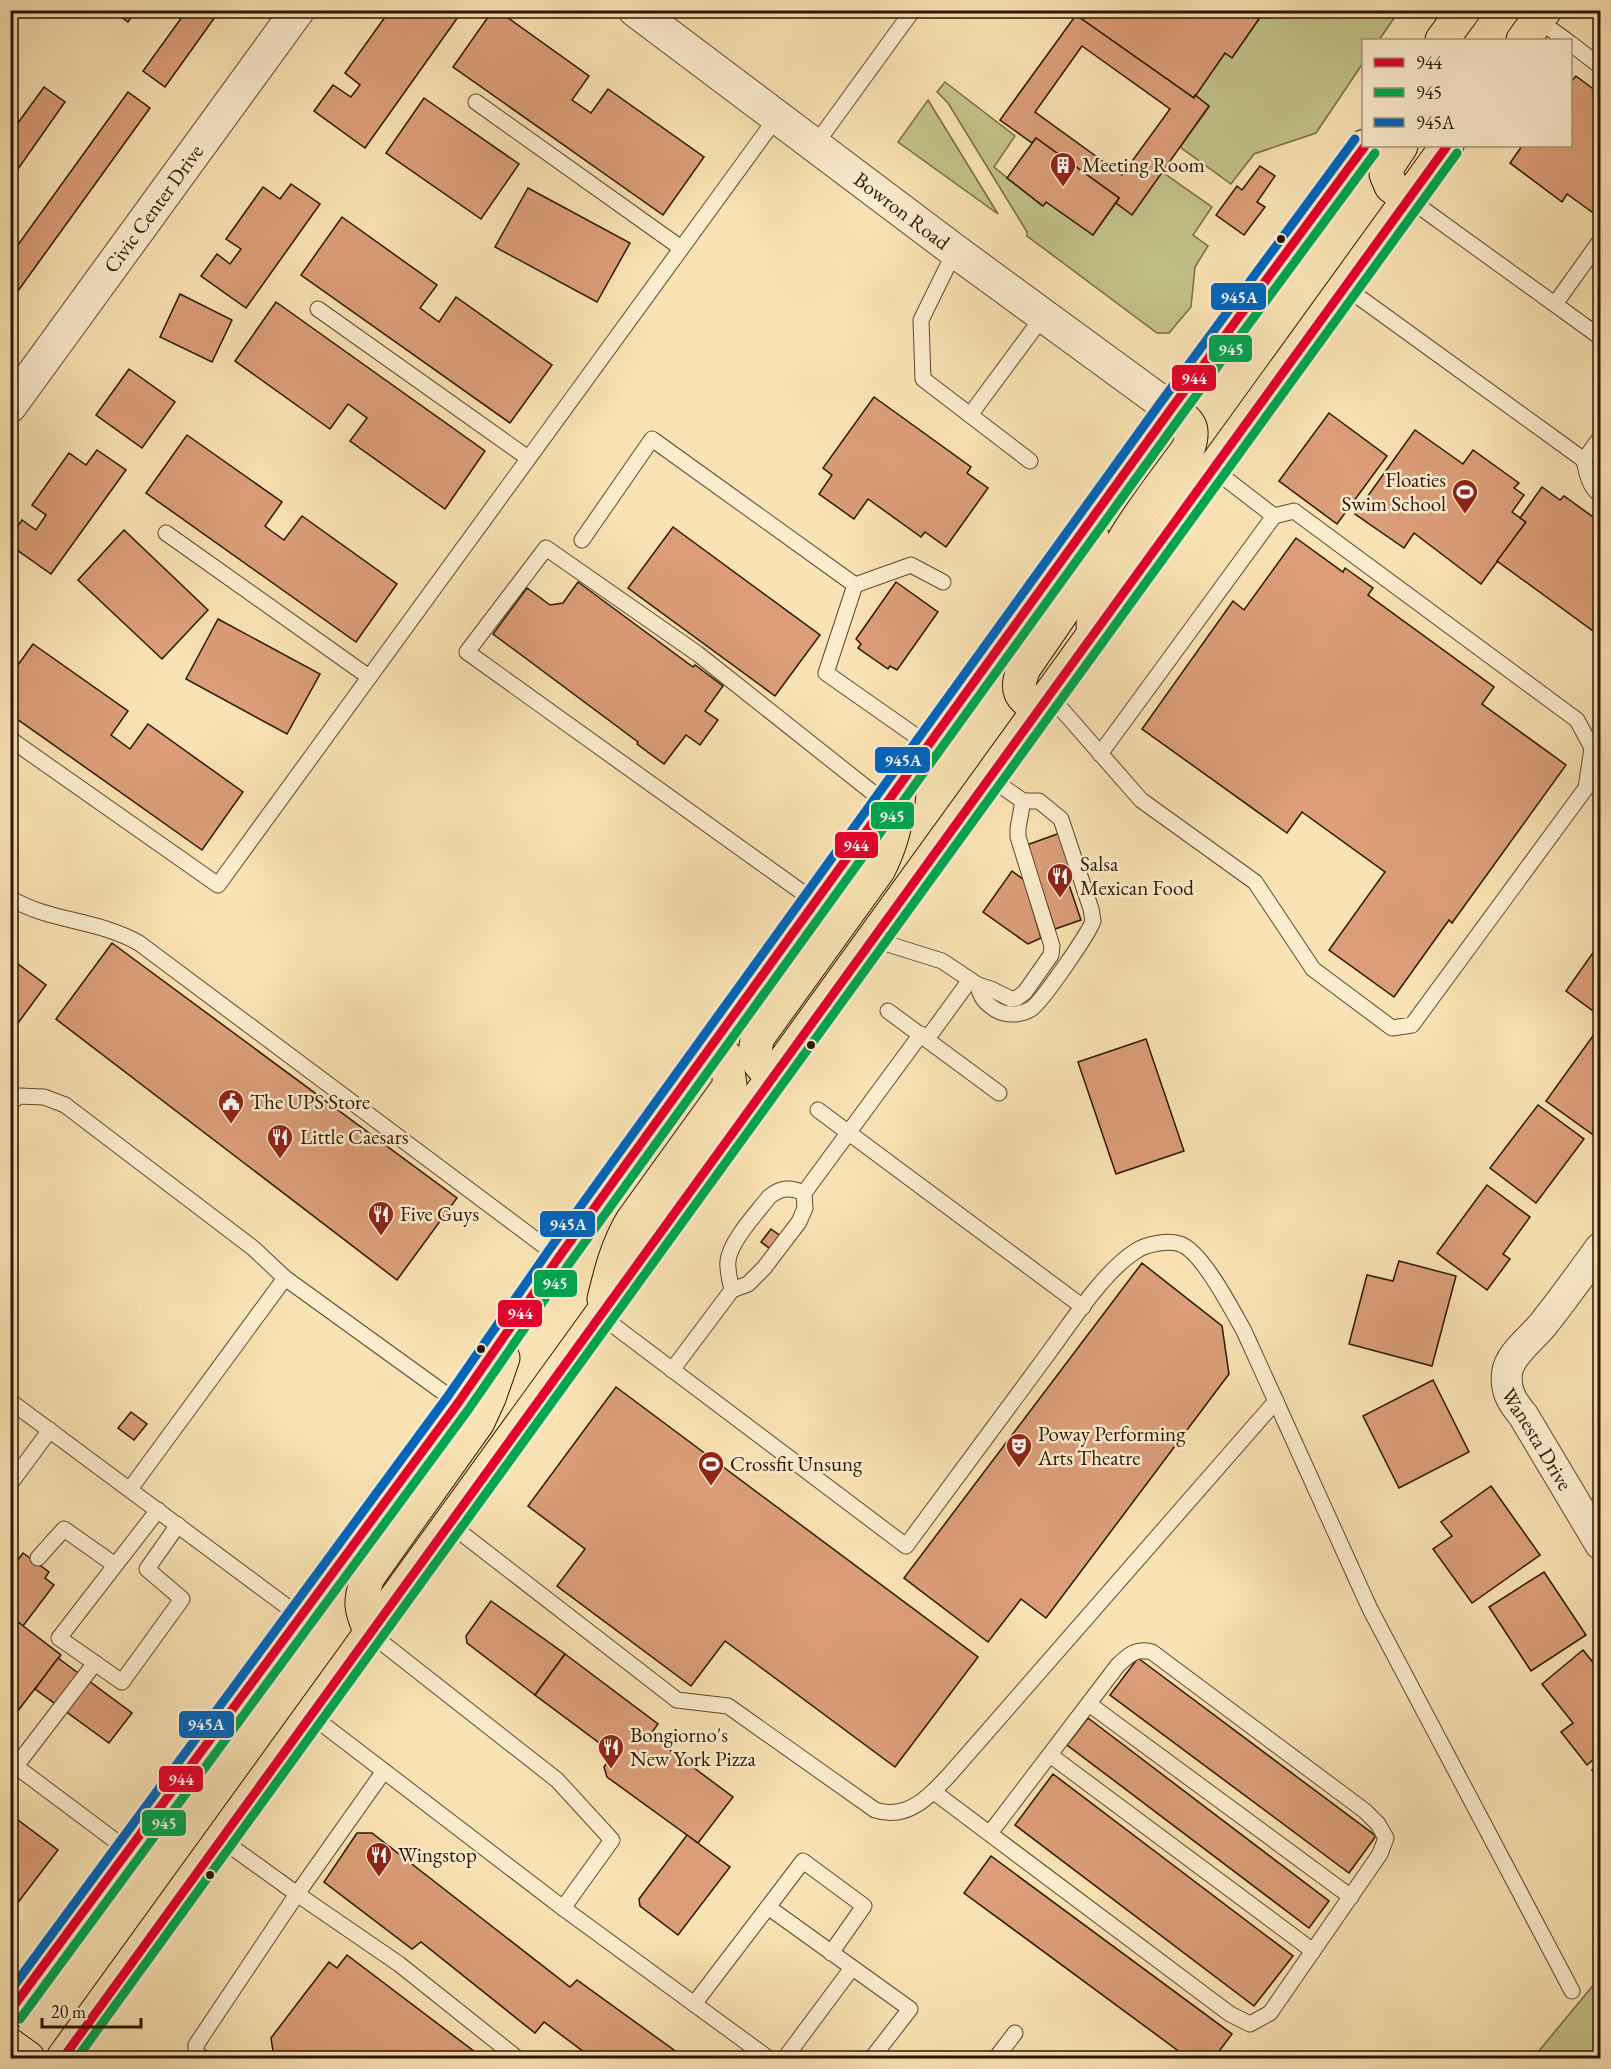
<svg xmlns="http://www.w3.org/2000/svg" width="1611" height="2069" viewBox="0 0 1611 2069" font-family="'EB Garamond',serif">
  <rect width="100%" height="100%" fill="#f9e2b3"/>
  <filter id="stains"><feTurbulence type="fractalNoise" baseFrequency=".00333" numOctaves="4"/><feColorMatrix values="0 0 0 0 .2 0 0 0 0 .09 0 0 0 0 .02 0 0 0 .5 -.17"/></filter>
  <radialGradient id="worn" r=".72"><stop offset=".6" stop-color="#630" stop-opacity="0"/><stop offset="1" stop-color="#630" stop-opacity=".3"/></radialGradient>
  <g fill="#c3c289" stroke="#786c44" stroke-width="1.5">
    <path d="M 1265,11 L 1399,11 L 1379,40 L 1364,40 L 1363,63 L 1316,133 L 1254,154 L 1231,184 L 1180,147 L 1209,107 L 1195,95 L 1225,53 L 1232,57 Z"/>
    <path d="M 945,82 L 1015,136 L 994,167 L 1042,206 L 1046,202 L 1093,235 L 1116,203 L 1162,172 L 1212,207 L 1193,235 L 1208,246 L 1195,267 L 1191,307 L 1169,333 L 1157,333 L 1027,236 L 1027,232 L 948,103 L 937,92 Z"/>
    <path d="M 928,100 L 998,214 L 898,142 Z"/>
    <path d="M 1600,1977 L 1600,2058 L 1533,2058 Z"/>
  </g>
  <g fill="#db9e78" stroke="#2c1500" stroke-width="1.5" fill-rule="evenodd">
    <path d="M 112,10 L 136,10 L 128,22 Z"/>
    <path d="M 187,10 L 220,10 L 165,87 L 143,71 Z"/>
    <path d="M 390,10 L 404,10 L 410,15 L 413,10 L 463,10 L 365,148 L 314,111 L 333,85 L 351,97 L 360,85 L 345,73 Z"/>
    <path d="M 493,10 L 497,10 L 589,76 L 572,100 L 591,113 L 608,89 L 704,157 L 663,215 L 453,67 Z"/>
    <path d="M 1069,10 L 1265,10 L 1232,58 L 1225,53 L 1194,98 Z"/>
    <path d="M 1076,15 L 1194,98 L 1195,95 L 1209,106 L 1132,215 L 1116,203 L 1119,198 L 1036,138 L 1032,143 L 1000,120 ZM 1082,46 L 1170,109 L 1122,175 L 1035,112 Z"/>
    <path d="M 1576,76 L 1600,94 L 1600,209 L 1596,215 L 1567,194 L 1562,202 L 1510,163 L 1522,146 L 1570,146 L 1570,83 Z"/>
    <path d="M 44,87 L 65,102 L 18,169 L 10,163 L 10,134 Z"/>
    <path d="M 128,92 L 150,108 L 10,302 L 10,256 Z"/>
    <path d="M 424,98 L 519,164 L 481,219 L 386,153 Z"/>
    <path d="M 1036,138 L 1119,198 L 1093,235 L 1046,202 L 1043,206 L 1007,178 Z"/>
    <path d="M 1260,166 L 1275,176 L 1257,202 L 1265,207 L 1244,235 L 1216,215 L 1237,186 L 1242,190 Z"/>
    <path d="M 291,184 L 320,204 L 246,308 L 201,276 L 217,254 L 230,264 L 241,249 L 226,239 L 263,187 L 280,199 Z"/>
    <path d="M 528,188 L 630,243 L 597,302 L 495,247 Z"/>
    <path d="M 342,217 L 437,285 L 420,308 L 439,322 L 456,297 L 552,365 L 510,423 L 301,275 Z"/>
    <path d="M 180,294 L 232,320 L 212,362 L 160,337 Z"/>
    <path d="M 276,302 L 485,451 L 445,509 L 350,441 L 367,418 L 348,404 L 330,429 L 235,361 Z"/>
    <path d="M 129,369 L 175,402 L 142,448 L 96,415 Z"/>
    <path d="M 874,397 L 971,467 L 967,473 L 988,488 L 946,547 L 925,532 L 921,537 L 868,499 L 854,519 L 819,494 L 832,475 L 823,468 Z"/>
    <path d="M 1329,413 L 1387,456 L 1337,524 L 1279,481 Z"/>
    <path d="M 1415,430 L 1463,464 L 1473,450 L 1519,483 L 1514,488 L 1524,495 L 1512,512 L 1526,522 L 1481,584 L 1414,533 L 1404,548 L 1355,514 Z"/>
    <path d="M 187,435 L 282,502 L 265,526 L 270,530 L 284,540 L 302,516 L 397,584 L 356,642 L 146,493 Z"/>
    <path d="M 97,450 L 126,470 L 51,574 L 10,545 L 10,537 L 22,520 L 36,530 L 46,515 L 32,505 L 69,453 L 86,465 Z"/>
    <path d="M 1542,487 L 1560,500 L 1564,496 L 1600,522 L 1600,636 L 1497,561 L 1526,522 L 1520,518 Z"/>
    <path d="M 673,527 L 820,635 L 775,696 L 628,588 Z"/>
    <path d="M 124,530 L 208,610 L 162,659 L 78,580 Z"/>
    <path d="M 1296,538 L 1343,572 L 1345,568 L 1373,588 L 1368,595 L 1494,687 L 1482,704 L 1566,765 L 1452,923 L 1449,920 L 1394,997 L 1329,950 L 1385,872 L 1302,812 L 1287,833 L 1142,729 L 1233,601 L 1244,610 Z"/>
    <path d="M 578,582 L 693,667 L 695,665 L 723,686 L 705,711 L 718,720 L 700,745 L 686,735 L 664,764 L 637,744 L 638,742 L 493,634 L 527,588 L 550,605 L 563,603 Z"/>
    <path d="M 896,582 L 938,612 L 897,670 L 890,666 L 888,669 L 858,648 L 861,644 L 856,639 Z"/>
    <path d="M 218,619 L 320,674 L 287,734 L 186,679 Z"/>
    <path d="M 33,644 L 128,711 L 111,735 L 130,749 L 148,724 L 243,792 L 202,850 L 10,714 L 10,676 Z"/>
    <path d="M 1060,833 L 1072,867 L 1064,870 L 1081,920 L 1055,929 L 1038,878 L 1024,846 Z"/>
    <path d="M 1012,871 L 1024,880 L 1041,938 L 1028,944 L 983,912 Z"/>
    <path d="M 112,943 L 457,1198 L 397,1280 L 56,1019 Z"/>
    <path d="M 1597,947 L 1600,949 L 1600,1016 L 1566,991 Z"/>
    <path d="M 10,958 L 46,985 L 10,1034 Z"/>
    <path d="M 1595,1033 L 1600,1037 L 1599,1139 L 1546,1101 Z"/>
    <path d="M 1146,1039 L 1184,1151 L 1116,1174 L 1078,1062 Z"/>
    <path d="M 1538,1105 L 1584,1139 L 1536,1203 L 1490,1168 Z"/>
    <path d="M 1487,1185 L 1530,1217 L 1503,1254 L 1510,1259 L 1487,1290 L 1437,1253 Z"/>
    <path d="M 771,1229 L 782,1237 L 772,1250 L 761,1242 Z"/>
    <path d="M 1399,1261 L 1456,1276 L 1432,1366 L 1349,1344 L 1367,1275 L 1393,1281 Z"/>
    <path d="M 1142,1263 L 1222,1326 L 1229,1374 L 1046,1618 L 1021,1599 L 988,1642 L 904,1578 Z"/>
    <path d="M 1433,1380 L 1469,1452 L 1399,1488 L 1363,1416 Z"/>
    <path d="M 616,1387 L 978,1657 L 895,1767 L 725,1641 L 691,1686 L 557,1586 L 585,1549 L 528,1506 Z"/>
    <path d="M 131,1412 L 147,1424 L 134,1440 L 118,1428 Z"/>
    <path d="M 1491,1486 L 1540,1555 L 1472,1603 L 1433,1549 L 1452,1536 L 1441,1522 Z"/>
    <path d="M 23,1553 L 49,1572 L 45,1578 L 54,1585 L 23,1626 L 14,1619 L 10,1624 L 10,1570 Z"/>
    <path d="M 1544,1572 L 1586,1635 L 1531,1671 L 1489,1607 Z"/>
    <path d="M 491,1601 L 565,1654 L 535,1695 L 467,1643 L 466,1636 Z"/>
    <path d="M 18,1622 L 61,1655 L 10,1721 L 10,1632 Z"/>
    <path d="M 1583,1650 L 1600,1671 L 1600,1754 L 1587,1765 L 1561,1732 L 1573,1723 L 1542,1684 Z"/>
    <path d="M 565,1654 L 658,1724 L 650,1735 L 733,1797 L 698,1843 L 607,1777 L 604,1767 L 614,1754 L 535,1695 Z"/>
    <path d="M 58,1658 L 132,1713 L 109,1743 L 35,1689 Z"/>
    <path d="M 1138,1658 L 1376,1836 L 1349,1873 L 1110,1695 Z"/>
    <path d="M 1088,1718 L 1329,1901 L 1309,1928 L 1067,1745 Z"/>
    <path d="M 1600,1765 L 1600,1783 L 1592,1770 Z"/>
    <path d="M 1053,1774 L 1293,1956 L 1254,2006 L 1015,1825 Z"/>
    <path d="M 10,1814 L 58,1850 L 10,1913 Z"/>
    <path d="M 357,1833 L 372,1833 L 570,1987 L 577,1980 L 685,2058 L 592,2058 L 544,2022 L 535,2033 L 421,1942 L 412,1949 L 324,1882 Z"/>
    <path d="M 687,1835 L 730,1867 L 678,1935 L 640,1906 L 639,1899 Z"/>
    <path d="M 991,1856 L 1232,2034 L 1214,2058 L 1188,2058 L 964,1893 Z"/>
    <path d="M 347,1955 L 483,2058 L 274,2058 L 271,2038 L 329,1962 L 337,1968 Z"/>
  </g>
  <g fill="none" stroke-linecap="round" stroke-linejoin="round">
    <g stroke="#5f482d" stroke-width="17">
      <g id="service">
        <path d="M 1538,20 L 1566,40"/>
        <path d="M 1570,43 L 1600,66"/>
        <path d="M 476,102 L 681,248"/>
        <path d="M 815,145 L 913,10"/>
        <path d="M 1409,199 L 1600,337"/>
        <path d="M 955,251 L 921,320 L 923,379 L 970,415"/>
        <path d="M 1345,287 L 1584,460 L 1600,438"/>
        <path d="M 1555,304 L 1600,241"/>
        <path d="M 318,309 L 528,458"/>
        <path d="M 1584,460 C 1587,474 1589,486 1600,495"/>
        <path d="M 1030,461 L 970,415 L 1044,315"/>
        <path d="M 166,533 L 369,677"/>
        <path d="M 582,540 L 652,439 L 855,585 L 826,673 L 930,746"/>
        <path d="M 855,585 L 911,565 L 943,582"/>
        <path d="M 1049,695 L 1141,800 L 1255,882 L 1313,969 L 1392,1028 L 1412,1025 L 1586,788 L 1592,748 L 1577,720 L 1294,511 L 1274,516"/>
        <path d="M 10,739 L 218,885 L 777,117"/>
        <path d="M 1100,754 L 1274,516 L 1213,469"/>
        <path d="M 10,898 C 50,922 97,919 139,943 L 559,1257"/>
        <path d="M 817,903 L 467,652 L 546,548 L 698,654 L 887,804"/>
        <path d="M 872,939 L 942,961 L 978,985 L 991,989 L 1011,999 L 1017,998 L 1025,992 L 1051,955 L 1052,946 L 1018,837 L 1018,828 L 1023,801 L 990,778"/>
        <path d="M 978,985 C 980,997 985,1003 996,1010 C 1007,1016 1021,1015 1031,1009 C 1042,1002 1089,933 1093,921 L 1091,909 L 1061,819 L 1039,801 L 1023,801"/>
        <path d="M 888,1011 L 999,1093"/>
        <path d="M 927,1039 L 970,980"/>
        <path d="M 10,1103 L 19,1096 L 44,1097 L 65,1105 L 253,1248 L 285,1278 L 458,1403"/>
        <path d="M 818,1110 L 1083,1307"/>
        <path d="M 732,1290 C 730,1281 727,1271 728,1261 C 730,1241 757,1213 769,1197 C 781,1187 791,1187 804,1193"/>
        <path d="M 601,1316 L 906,1546 C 954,1481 1002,1416 1050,1351 C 1072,1321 1105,1270 1136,1251 C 1146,1244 1168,1240 1180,1244 C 1202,1251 1232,1310 1244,1331 L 1370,1609 L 1572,1991"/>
        <path d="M 672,1370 L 732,1290 L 748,1284 L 764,1268 L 799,1222 L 805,1208 L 804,1193 L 921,1034"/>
        <path d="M 10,1401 L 301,1617"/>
        <path d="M 10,1484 L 50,1430"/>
        <path d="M 130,1489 L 285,1278"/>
        <path d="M 158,1510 L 59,1638 L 122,1682 L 182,1599 L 147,1569 L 178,1525"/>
        <path d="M 451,1525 L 677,1700 L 728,1706 L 875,1810 C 908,1821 931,1795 951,1773 L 1276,1401"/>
        <path d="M 38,1558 L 64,1529 L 115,1565"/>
        <path d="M 371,1634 L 557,1780 L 612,1840 L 563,1908"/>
        <path d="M 1089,1704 L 1351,1897"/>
        <path d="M 312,1716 L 563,1908 L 768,2058"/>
        <path d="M 1050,1755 L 1313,1951"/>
        <path d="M 10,1762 L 129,1851"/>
        <path d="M 16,1766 L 95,1663"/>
        <path d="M 934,1792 L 1230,2014 L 1250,2024 L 1270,2013 L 1380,1854 L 1386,1838 L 1378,1824 L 1365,1811 L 1152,1652 C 1136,1648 1130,1654 1118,1665 L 990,1833"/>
        <path d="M 222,1840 L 297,1894 L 384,1771"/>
        <path d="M 831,1953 L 864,1906 L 803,1861 L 768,1907 L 910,2009 L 872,2058"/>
        <path d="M 694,2004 L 768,1907"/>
        <path d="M 203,2058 L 196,2053 L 196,2045 L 297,1894 L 399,1964 L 517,2058"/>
        <path d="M 785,2058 L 852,1968"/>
        <path d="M 996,2058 L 1015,2033"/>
      </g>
    </g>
    <g stroke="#5f482d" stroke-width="32">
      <g id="minor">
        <path id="s1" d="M 1600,1248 C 1582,1273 1564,1298 1545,1322 C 1534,1337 1509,1354 1507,1373 C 1505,1391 1512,1402 1523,1415 L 1600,1544"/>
      </g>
    </g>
    <g stroke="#5f482d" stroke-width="35">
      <g id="tertiary">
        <path id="s2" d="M 635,10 L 955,251 L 1171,409"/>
        <path id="s3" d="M 10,406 L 298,10"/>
      </g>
    </g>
    <g stroke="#2c1500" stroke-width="35">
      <g id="primary">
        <path d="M 1442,40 L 1464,10"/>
        <path d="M 1523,40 L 1545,10"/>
        <path d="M 1401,146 L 1389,164 L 1386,174 L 1391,186 L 1409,199"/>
        <path d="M 1093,625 C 1102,556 1148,504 1188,449 C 1196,426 1189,422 1171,409"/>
        <path d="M 1039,709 C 1019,696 1015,691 1024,668 L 1072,598 L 1092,536"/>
        <path d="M 774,1076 C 757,1065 752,1057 758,1037 L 879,869 C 893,840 896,824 899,793"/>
        <path d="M 604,1299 C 611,1271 617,1246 632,1221 L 730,1085 L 726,1057 L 714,1045"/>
        <path d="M 371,1634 C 361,1608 358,1604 368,1577 L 478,1422 L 489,1398 L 503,1358"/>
        <path d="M 10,2012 L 458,1403 L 559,1257 L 1171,409 L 1365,146"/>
        <path d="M 10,2045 L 28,2058"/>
        <path d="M 63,2058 L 1447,146"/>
      </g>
    </g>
    <use href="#service" stroke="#fbecce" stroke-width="15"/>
    <use href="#minor" stroke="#fbecce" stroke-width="30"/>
    <use href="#tertiary" stroke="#fbecce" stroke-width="33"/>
    <use href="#primary" stroke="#f9e2b3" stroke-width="33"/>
    <g stroke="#fbecce" stroke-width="14">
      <g id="bus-1">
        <path d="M 10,2011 L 458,1403 L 559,1257 L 1171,409 L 1365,146"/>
        <path d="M 63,2058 L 1447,146"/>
      </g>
    </g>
    <g stroke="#fbecce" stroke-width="14">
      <g id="bus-2">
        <path d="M 20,2019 L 468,1410 L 569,1264 L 1181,416 L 1375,153"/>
        <path d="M 77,2058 L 1457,153"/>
      </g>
    </g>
    <g stroke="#fbecce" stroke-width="14">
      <path id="bus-3" d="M 10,1991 L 448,1396 L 549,1250 L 1161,402 L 1355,139"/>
    </g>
    <use href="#bus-1" stroke="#e4002b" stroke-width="9"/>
    <use href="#bus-2" stroke="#00a651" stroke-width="9"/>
    <use href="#bus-3" stroke="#0065bd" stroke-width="9"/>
  </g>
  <defs>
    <g id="building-pin" transform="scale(1.35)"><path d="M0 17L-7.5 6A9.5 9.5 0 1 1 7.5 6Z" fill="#8f2418" stroke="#fbecce"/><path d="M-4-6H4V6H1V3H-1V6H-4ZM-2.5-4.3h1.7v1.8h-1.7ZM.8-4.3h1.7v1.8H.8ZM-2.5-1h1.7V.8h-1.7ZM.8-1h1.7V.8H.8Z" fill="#fff"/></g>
    <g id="stadium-pin" transform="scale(1.35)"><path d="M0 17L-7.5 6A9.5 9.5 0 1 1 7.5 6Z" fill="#8f2418" stroke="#fbecce"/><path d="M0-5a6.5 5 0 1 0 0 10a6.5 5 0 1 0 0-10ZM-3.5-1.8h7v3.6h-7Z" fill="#fff"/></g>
    <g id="restaurant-pin" transform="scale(1.35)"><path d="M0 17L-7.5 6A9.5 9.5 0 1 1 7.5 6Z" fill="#8f2418" stroke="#fbecce"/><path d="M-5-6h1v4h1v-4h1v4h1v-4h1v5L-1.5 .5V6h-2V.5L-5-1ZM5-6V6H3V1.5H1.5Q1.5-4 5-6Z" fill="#fff"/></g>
    <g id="civic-pin" transform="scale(1.35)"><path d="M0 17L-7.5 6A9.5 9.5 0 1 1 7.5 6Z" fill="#8f2418" stroke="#fbecce"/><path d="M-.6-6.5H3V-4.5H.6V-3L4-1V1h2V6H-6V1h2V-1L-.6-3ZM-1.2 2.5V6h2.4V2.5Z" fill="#fff"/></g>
    <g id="theatre-pin" transform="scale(1.35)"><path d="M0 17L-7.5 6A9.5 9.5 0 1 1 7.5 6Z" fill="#8f2418" stroke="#fbecce"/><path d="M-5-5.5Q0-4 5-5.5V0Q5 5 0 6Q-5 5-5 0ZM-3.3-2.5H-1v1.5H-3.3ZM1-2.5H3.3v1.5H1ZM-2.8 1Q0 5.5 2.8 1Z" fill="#fff"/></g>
  </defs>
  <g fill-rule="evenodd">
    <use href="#building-pin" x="1063" y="165"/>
    <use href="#stadium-pin" x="1465" y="492"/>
    <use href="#restaurant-pin" x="1060" y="876"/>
    <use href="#civic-pin" x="231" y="1102"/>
    <use href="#restaurant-pin" x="280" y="1137"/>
    <use href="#restaurant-pin" x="381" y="1214"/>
    <use href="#theatre-pin" x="1019" y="1446"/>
    <use href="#stadium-pin" x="711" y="1464"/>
    <use href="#restaurant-pin" x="611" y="1747"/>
    <use href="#restaurant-pin" x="379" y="1855"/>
  </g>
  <g fill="#2c1500" stroke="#fbecce" stroke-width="2">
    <circle cx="1281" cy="239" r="5"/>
    <circle cx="811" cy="1045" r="5"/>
    <circle cx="481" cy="1349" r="5"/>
    <circle cx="210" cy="1875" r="5"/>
  </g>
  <g text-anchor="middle" stroke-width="5" stroke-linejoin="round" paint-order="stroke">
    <g font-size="21" fill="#2c1500" stroke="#fbecce" text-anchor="start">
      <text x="1082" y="172">Meeting Room</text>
      <text x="1446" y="487" text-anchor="end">Floaties<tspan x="1446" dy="24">Swim School</tspan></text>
      <text x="1080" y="871">Salsa<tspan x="1080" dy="24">Mexican Food</tspan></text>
      <text x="250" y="1109">The UPS Store</text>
      <text x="300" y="1144">Little Caesars</text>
      <text x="400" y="1221">Five Guys</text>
      <text x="1038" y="1441">Poway Performing<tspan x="1038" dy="24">Arts Theatre</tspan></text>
      <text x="730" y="1471">Crossfit Unsung</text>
      <text x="630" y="1742">Bongiorno's<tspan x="630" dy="24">New York Pizza</tspan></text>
      <text x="398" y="1862">Wingstop</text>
    </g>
    <g font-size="21" fill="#2c1500" stroke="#fbecce">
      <text dy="7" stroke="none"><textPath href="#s3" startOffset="244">Civic Center Drive</textPath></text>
      <text dy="7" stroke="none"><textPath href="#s2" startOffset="334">Bowron Road</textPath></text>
      <text dy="7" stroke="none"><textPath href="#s1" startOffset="231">Wanesta Drive</textPath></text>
    </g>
  </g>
  <g stroke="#fbecce" stroke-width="2">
    <rect x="1210" y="282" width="57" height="29" rx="6" fill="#0065bd"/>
    <rect x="1208" y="334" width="45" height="29" rx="6" fill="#00a651"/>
    <rect x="1171" y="364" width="46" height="28" rx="6" fill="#e4002b"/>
    <rect x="874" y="746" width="57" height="28" rx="6" fill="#0065bd"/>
    <rect x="870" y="801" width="45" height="29" rx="6" fill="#00a651"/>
    <rect x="834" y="831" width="45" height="28" rx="6" fill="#e4002b"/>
    <rect x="539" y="1210" width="57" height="28" rx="6" fill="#0065bd"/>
    <rect x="533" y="1269" width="45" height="29" rx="6" fill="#00a651"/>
    <rect x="497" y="1299" width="46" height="29" rx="6" fill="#e4002b"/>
    <rect x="178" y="1710" width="57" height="29" rx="6" fill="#0065bd"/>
    <rect x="158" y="1765" width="46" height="28" rx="6" fill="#e4002b"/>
    <rect x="141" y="1809" width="46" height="28" rx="6" fill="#00a651"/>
  </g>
  <g font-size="16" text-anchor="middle" font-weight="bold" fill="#fff">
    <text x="1239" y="303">945A</text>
    <text x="1231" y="355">945</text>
    <text x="1194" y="384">944</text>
    <text x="903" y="766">945A</text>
    <text x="892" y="822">945</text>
    <text x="856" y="851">944</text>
    <text x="568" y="1230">945A</text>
    <text x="555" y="1289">945</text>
    <text x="520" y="1319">944</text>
    <text x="206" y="1730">945A</text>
    <text x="181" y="1785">944</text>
    <text x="164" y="1829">945</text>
  </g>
  <rect width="1611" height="2069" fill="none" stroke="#f9e2b3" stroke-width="36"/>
  <rect x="12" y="12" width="1587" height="2045" fill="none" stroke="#2c1500" stroke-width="3"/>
  <rect x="18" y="18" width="1575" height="2033" fill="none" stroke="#2c1500" stroke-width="1.5"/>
  <rect x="1362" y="39" width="210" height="108" fill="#fbecce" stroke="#a8967c" stroke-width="1.5"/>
  <rect x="1374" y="58" width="30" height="9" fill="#e4002b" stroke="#a8967c" stroke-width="1.5"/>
  <text x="1416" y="69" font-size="18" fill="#2c1500">944</text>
  <rect x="1374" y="88" width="30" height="9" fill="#00a651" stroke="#a8967c" stroke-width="1.5"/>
  <text x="1416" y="99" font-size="18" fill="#2c1500">945</text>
  <rect x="1374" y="118" width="30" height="9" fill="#0065bd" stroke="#a8967c" stroke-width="1.5"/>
  <text x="1416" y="129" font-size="18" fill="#2c1500">945A</text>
  <path d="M42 2018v9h99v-9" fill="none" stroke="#2c1500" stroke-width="3"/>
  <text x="51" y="2018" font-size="18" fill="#2c1500" stroke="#fbecce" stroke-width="4.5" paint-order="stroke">20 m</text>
  <rect width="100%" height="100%" filter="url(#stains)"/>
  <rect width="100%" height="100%" fill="url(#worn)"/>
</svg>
